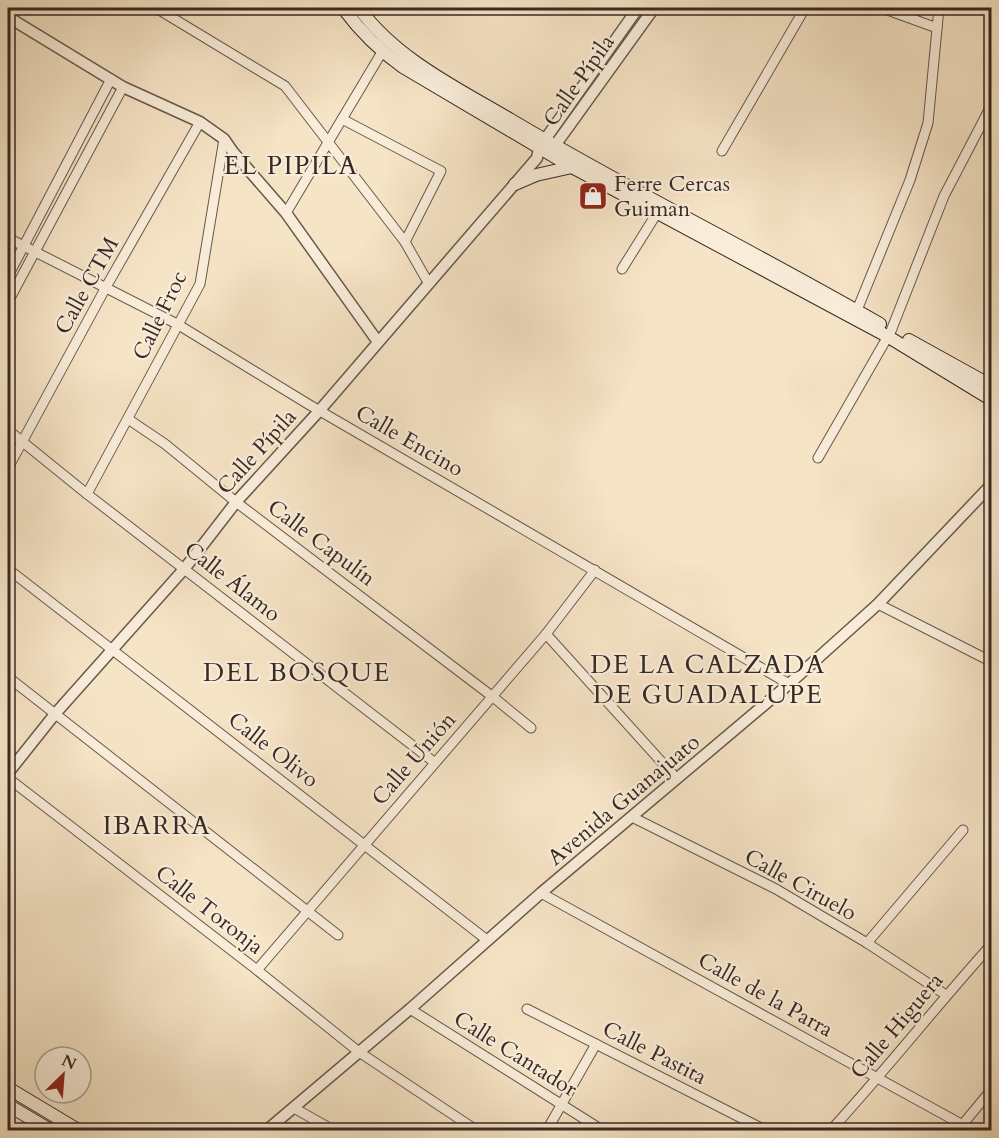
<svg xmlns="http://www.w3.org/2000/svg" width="999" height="1138" viewBox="0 0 999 1138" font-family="Cardo,serif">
  <rect width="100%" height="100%" fill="#f6e4c6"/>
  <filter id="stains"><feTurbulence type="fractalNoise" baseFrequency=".00333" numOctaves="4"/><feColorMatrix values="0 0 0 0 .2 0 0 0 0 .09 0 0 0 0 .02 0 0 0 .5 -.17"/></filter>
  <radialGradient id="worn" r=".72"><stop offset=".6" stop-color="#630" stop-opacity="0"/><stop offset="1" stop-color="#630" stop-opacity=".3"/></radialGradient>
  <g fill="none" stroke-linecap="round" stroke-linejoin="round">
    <g stroke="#67584c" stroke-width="11">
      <g id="minor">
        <path d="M 156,8 L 285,86 L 405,242 L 429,284"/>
        <path d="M 882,8 L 937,28"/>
        <path d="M 342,119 L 441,171 L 405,242"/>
        <path d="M 722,151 L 805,8"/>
        <path d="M 286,213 L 382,52"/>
        <path d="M 8,238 L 177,324 L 308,404 L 789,684"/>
        <path d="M 622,269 L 657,213"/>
        <path d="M 8,276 L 111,79"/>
        <path d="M 8,302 L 123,87"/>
        <path d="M 855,315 L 910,180 L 928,123 L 939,8"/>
        <path d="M 128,419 L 165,444 L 236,502 L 493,697 L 531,728"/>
        <path d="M 8,430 L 87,494 L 434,762"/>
        <path d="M 818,458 L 891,331 L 944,196 L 992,104"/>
        <path d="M 8,468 L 106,287 L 200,122"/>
        <path d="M 87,494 L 200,284 L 224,139"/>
        <path d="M 8,569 L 487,940"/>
        <path d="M 878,604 L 992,662"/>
        <path d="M 546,634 L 677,779"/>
        <path d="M 8,677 L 338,935"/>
        <path d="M 8,778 L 257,970 L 359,1052 L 476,1130"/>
        <path d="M 632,817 L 776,889 L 867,943 L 946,995"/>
        <path d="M 541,893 L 972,1130"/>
        <path d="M 867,943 L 963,830"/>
        <path d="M 257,970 L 546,634 L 595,570"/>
        <path d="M 410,1009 L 602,1130"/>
        <path d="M 527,1009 L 765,1130"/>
        <path d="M 294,1108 L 333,1130"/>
        <path d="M 547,1130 L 596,1044"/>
        <path d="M 831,1130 C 886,1070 937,1005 992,944"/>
        <path d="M 958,1130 L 992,1089"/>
      </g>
    </g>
    <g stroke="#67584c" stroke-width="13">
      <g id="tertiary">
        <path d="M 8,17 L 123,87 L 200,122 L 224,139 L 233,152 L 286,213 L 378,342"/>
        <path d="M 551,151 L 654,8"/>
        <path d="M 8,773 L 55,714 L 185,568 L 236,502 L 320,410 L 537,158 L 539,148 L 638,8"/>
        <path d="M 267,1130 L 410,1009 L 541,893 L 789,684 L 878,604 L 992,484"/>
      </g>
    </g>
    <g stroke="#372924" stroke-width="14">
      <g id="secondary">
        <path d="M 343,8 C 360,31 379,50 403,67 L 572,167 L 887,336 L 992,400"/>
        <path d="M 359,8 C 396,59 457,88 511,120 C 632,192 759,254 880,324"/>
        <path d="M 515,184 L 536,175 L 572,167"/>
        <path d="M 909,340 L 992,386"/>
        <path d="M 8,1088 L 78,1130"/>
        <path d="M 8,1105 L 50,1130"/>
      </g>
    </g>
    <use href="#minor" stroke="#f9edda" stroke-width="9"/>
    <use href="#tertiary" stroke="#f9edda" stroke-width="10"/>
    <use href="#secondary" stroke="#f9edda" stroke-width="12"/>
  </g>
  <defs>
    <g id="shop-square" transform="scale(1.5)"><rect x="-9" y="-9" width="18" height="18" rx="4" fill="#8f2418" stroke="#f9edda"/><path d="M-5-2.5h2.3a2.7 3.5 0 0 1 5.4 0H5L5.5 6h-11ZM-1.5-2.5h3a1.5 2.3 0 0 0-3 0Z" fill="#fff"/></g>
  </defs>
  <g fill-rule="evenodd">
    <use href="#shop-square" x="593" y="196"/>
  </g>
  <g text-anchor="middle" stroke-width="4.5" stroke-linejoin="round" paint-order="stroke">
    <g font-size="22" fill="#372924" stroke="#f9edda">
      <text transform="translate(578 80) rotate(-55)" y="8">Calle Pípila</text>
      <text transform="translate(86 285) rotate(-61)" y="8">Calle CTM</text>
      <text transform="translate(159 315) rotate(-64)" y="8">Calle Froc</text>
      <text transform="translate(410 440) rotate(30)" y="8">Calle Encino</text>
      <text transform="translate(256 451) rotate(-48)" y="8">Calle Pípila</text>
      <text transform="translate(322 542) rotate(37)" y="8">Calle Capulín</text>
      <text transform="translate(233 581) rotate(38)" y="8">Calle Álamo</text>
      <text transform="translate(274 749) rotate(38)" y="8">Calle Olivo</text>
      <text transform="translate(413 758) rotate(-49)" y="8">Calle Unión</text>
      <text transform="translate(623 799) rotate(-40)" y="8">Avenida Guanajuato</text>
      <text transform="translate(801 884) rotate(29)" y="8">Calle Ciruelo</text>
      <text transform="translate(210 909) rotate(38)" y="8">Calle Toronja</text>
      <text transform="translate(766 994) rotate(29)" y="8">Calle de la Parra</text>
      <text transform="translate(896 1025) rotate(-50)" y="8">Calle Higuera</text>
      <text transform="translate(655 1052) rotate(27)" y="8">Calle Pastita</text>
      <text transform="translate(516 1053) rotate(32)" y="8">Calle Cantador</text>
    </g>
    <g font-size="22" fill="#372924" stroke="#f9edda" text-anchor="start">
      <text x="614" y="191">Ferre Cercas<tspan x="614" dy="25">Guiman</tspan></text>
    </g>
    <g font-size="26" letter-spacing="1.5" fill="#372924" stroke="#f9edda">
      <text x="291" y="174">EL PIPILA</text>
      <text x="708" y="673">DE LA CALZADA<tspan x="708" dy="30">DE GUADALUPE</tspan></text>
      <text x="297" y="681">DEL BOSQUE</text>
      <text x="157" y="834">IBARRA</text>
    </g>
  </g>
  <rect width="999" height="1138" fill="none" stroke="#f6e4c6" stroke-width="30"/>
  <rect x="9" y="9" width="981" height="1120" fill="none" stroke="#372924" stroke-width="3"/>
  <rect x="15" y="15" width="969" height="1108" fill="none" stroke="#372924" stroke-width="1.5"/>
  <g transform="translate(63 1075) rotate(25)"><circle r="28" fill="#f9edda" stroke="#ab9f91" stroke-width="1.5"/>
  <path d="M0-4.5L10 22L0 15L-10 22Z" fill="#8f2418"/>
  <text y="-9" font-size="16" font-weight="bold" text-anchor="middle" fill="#372924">N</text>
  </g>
  <rect width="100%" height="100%" filter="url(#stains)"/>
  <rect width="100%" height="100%" fill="url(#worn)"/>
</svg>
